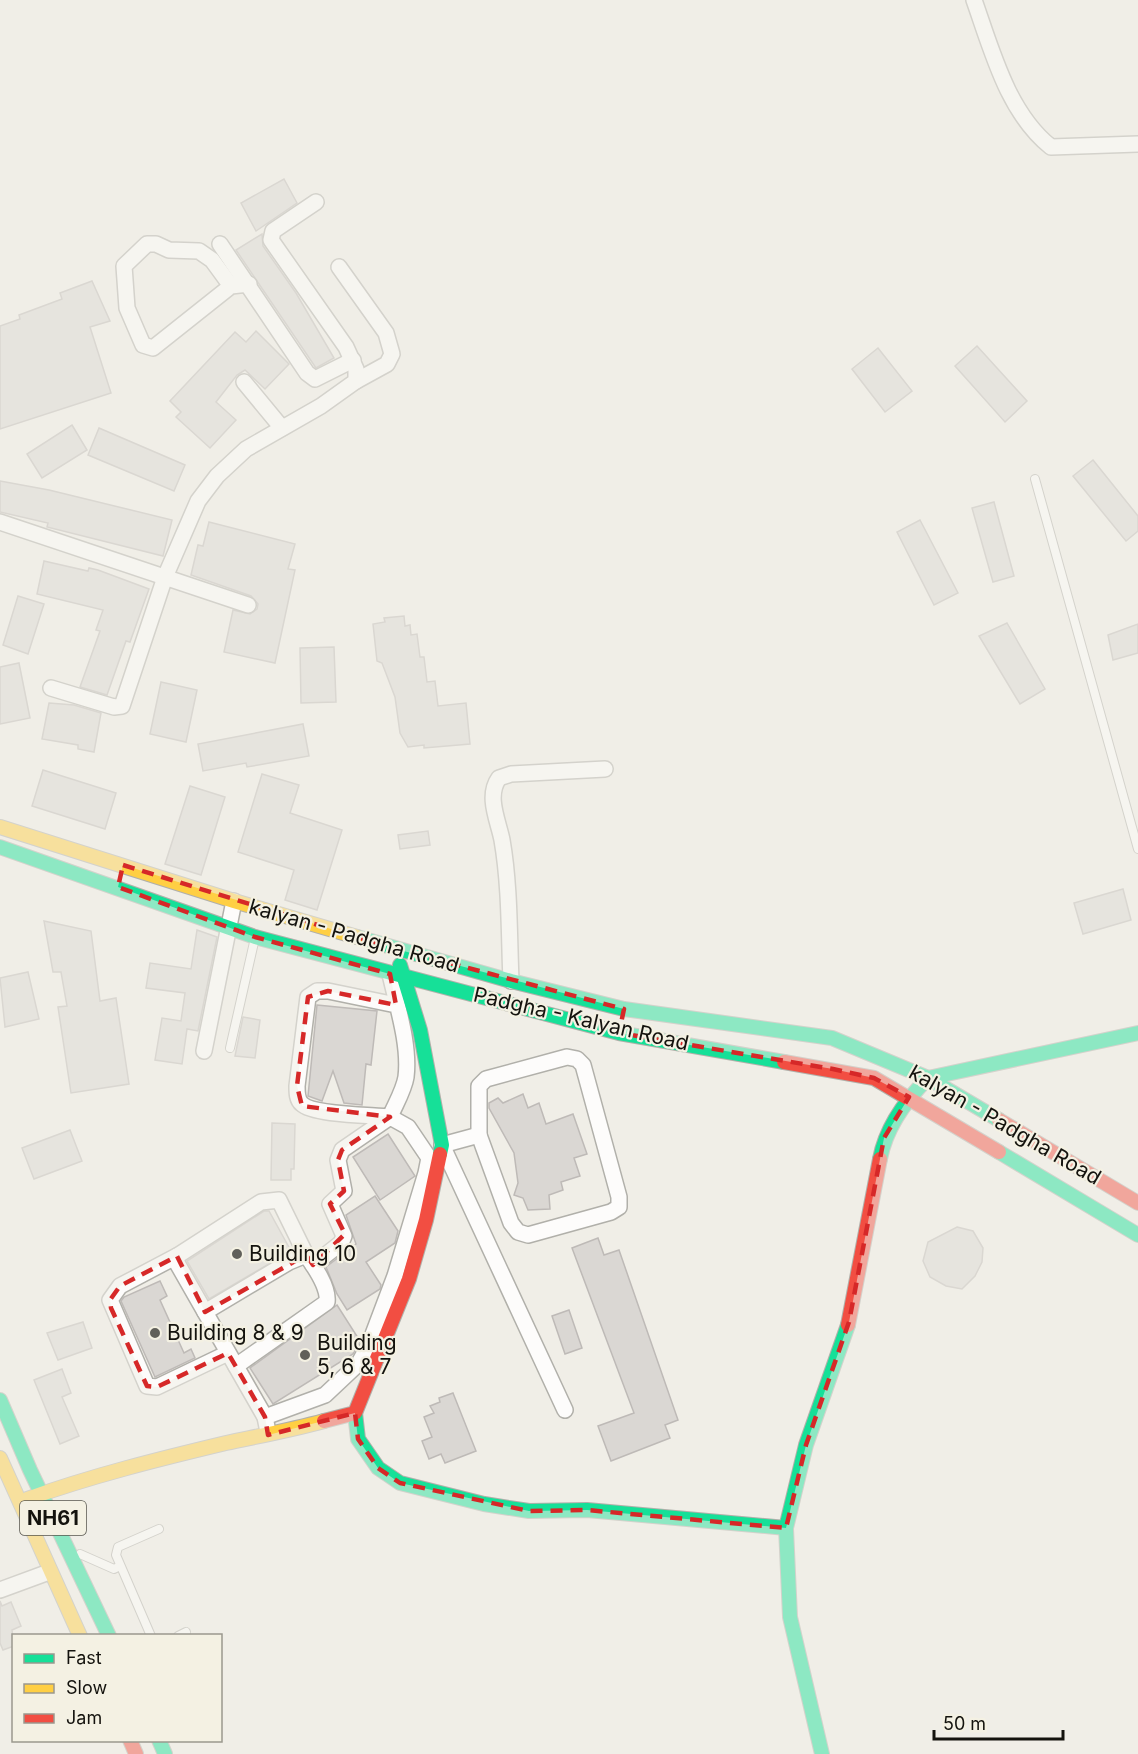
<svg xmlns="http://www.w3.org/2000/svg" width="1138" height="1754" viewBox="0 0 1138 1754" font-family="Inter,sans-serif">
  <rect width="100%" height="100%" fill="#f0eee7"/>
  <g fill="#dad7d3" stroke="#bebab7" stroke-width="1.5">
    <path d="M 284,179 L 297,203 L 256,231 L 241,203 Z"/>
    <path d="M 262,234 L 263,246 L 296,293 L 334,358 L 316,368 L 236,250 Z"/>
    <path d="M 92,281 L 110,321 L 90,327 L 111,393 L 0,429 L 0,326 L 20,319 L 19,315 L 62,299 L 60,293 Z"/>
    <path d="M 256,331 L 289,364 L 265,389 L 245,370 L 237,375 L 216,402 L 236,420 L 210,448 L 176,417 L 181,412 L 170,401 L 235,332 L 246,342 Z"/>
    <path d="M 977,346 L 1027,401 L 1005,422 L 955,366 Z"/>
    <path d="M 878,348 L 912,391 L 885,412 L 852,369 Z"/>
    <path d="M 72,425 L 87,450 L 42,478 L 27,454 Z"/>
    <path d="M 99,428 L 185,465 L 174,491 L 88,455 Z"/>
    <path d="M 1093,460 L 1138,516 L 1138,531 L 1126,541 L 1073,476 Z"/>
    <path d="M 0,481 L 49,490 L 172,520 L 163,556 L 47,527 L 48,523 L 0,512 Z"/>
    <path d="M 994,502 L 1014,576 L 993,582 L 972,508 Z"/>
    <path d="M 920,520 L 958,593 L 934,605 L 897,532 Z"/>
    <path d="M 209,522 L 295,544 L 288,569 L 295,570 L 275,663 L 224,652 L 233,610 L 250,614 L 257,609 L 258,604 L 251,596 L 191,575 L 198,545 L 203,546 Z"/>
    <path d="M 44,561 L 88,571 L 89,568 L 98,570 L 149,589 L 130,642 L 126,641 L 107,695 L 80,687 L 100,631 L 96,630 L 103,610 L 37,594 Z"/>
    <path d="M 18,596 L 44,604 L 28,654 L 3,645 Z"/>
    <path d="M 404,616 L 405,626 L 410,625 L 411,635 L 417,634 L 420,657 L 424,657 L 427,682 L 435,681 L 438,706 L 466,703 L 470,744 L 424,748 L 424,745 L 408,747 L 400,733 L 395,697 L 382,663 L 377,661 L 373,624 L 385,622 L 384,618 Z"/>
    <path d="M 1007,623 L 1045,689 L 1020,704 L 979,636 Z"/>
    <path d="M 1138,624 L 1138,653 L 1113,660 L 1108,635 Z"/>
    <path d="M 334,647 L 336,702 L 301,703 L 300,648 Z"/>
    <path d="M 19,663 L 30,718 L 0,724 L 0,667 Z"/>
    <path d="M 161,682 L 197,690 L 186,742 L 150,734 Z"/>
    <path d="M 49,703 L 74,705 L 101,713 L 94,752 L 78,749 L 78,745 L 42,739 Z"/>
    <path d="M 303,724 L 309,756 L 247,767 L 246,763 L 203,771 L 198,744 Z"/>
    <path d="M 43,770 L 116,793 L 105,829 L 32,806 Z"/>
    <path d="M 262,774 L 299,785 L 290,813 L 342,830 L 317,910 L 285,900 L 294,870 L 238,852 Z"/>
    <path d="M 190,786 L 225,797 L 201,875 L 165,864 Z"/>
    <path d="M 428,831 L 430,845 L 400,849 L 398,835 Z"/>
    <path d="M 1123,889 L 1131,920 L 1083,934 L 1074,903 Z"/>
    <path d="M 44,921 L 91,931 L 100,1001 L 116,998 L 129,1084 L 71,1093 L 58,1007 L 67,1006 L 61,972 L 53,972 Z"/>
    <path d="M 197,930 L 217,937 L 198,1031 L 187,1029 L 182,1064 L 155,1060 L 162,1018 L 181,1021 L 185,993 L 146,988 L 150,963 L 191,969 Z"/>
    <path d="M 28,972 L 39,1019 L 5,1027 L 0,978 Z"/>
    <path d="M 317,1005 L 377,1011 L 371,1065 L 366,1064 L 362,1105 L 344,1103 L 333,1071 L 322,1101 L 308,1096 Z"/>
    <path d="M 243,1017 L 260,1020 L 255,1058 L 235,1056 Z"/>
    <path d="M 523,1094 L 528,1108 L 539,1103 L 546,1124 L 573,1114 L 587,1154 L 574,1158 L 580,1176 L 561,1182 L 563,1190 L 549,1195 L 550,1209 L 528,1210 L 523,1198 L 514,1195 L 518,1183 L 514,1153 L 489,1108 L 489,1103 L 498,1098 L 503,1103 Z"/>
    <path d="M 272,1123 L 295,1124 L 294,1169 L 291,1169 L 291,1180 L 271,1180 Z"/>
    <path d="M 70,1130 L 82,1161 L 34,1179 L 22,1148 Z"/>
    <path d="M 388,1134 L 415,1176 L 380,1200 L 353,1157 Z"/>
    <path d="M 375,1196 L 398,1231 L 395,1243 L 366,1262 L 381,1285 L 380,1289 L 347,1310 L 337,1294 L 326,1267 L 356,1244 L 346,1215 Z"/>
    <path d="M 264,1211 L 269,1211 L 291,1251 L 209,1299 L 187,1261 Z"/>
    <path d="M 957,1227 L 973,1231 L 983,1248 L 982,1262 L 975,1276 L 962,1289 L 946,1286 L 930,1277 L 923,1261 L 928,1242 Z"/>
    <path d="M 598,1238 L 604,1255 L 619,1250 L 678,1420 L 665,1425 L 670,1438 L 611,1461 L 598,1426 L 634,1413 L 572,1248 Z"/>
    <path d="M 160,1281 L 167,1296 L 160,1300 L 184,1353 L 191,1349 L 195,1358 L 155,1377 L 121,1301 L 124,1297 Z"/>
    <path d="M 337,1305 L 360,1341 L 353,1354 L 273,1404 L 250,1368 Z"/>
    <path d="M 569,1310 L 582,1348 L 565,1354 L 552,1316 Z"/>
    <path d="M 83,1322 L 92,1348 L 58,1360 L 47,1333 Z"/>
    <path d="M 62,1369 L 71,1393 L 62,1397 L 79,1436 L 60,1444 L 34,1380 Z"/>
    <path d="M 453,1393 L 476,1451 L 445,1463 L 441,1454 L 429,1459 L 422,1441 L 432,1437 L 424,1417 L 434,1413 L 430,1406 L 440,1402 L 439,1398 Z"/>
    <path d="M 0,1601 L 2,1606 L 11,1602 L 21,1626 L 12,1630 L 14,1646 L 3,1650 L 0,1643 Z"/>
  </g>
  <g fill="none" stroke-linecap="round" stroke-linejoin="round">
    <g stroke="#b1b0aa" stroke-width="10">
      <g id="lane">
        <path d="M 1035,479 L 1138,849"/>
        <path d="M 230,1048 L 255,938"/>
        <path d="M 80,1554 L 114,1569 L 120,1566"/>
        <path d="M 151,1636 L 116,1555 L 118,1547 L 159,1529"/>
        <path d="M 178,1636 L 186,1632"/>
      </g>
    </g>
    <g stroke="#b1b0aa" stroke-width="18">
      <g id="street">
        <path d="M 974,0 C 992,51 1008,113 1051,147 L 1138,144"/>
        <path d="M 220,244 L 307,373 L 315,379 L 353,360"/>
        <path d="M 339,267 L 386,333 L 392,354 L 387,364 L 356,381"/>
        <path d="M 231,286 L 212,260 L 199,251 L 169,250 L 156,244 L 147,244 L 124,266 L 127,308 L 143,345 L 153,348 L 231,286 L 249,284"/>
        <path d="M 244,382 L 282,428"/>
        <path d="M 0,522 L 248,605"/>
        <path d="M 51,688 L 114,707 L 122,706 L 165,577 L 198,501 L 217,476 L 246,449 L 321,406 L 356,381 L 356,369 L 346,347 L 271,240 L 273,231 L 316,202"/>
        <path d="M 390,974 C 397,1006 410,1045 406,1077 C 404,1090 395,1105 390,1117 C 372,1115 313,1115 302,1104 C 297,1100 297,1093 297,1086 L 308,997 L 317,991 L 328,991 L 396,1005"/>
        <path d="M 511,981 C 509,935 510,886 502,840 C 498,820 486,796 499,778 L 511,774 L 605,769"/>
        <path d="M 204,1051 L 234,901"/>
        <path d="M 567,1057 L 577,1059 L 583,1065 L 619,1197 L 619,1207 L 611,1212 L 528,1235 L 518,1232 L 511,1223 L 479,1135 L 479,1086 L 486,1079 Z"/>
        <path d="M 479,1135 L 442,1145 L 565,1410"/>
        <path d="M 177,1256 L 120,1286 L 110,1300 L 147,1386 L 157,1387 L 228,1353"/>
        <path d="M 205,1312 L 289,1262 L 306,1255 C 314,1266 329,1287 327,1302 L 236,1366"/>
        <path d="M 265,1417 L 325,1395 L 359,1363 L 369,1345 L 395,1276 L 426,1173 L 429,1158 L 408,1127 L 390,1117 L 342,1150 L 338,1160 L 344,1191 L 330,1204 L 344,1236 L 341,1243 L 313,1265"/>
        <path d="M 267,1427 L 265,1417 L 177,1263 L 177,1256 L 261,1202 L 279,1200 L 306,1255"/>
        <path d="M 0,1590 L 49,1572"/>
      </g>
    </g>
    <g stroke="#b1b0aa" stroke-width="16">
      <g id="fast">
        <path d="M 0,847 L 255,937 L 619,1033 L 784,1062"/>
        <path d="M 357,937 L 511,981 L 624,1009 L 832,1038 L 928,1078 L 999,1120"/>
        <path d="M 400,965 L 420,1030 L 442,1145 L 440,1154"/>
        <path d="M 999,1152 L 1138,1235"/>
        <path d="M 880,1159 C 886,1127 905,1101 928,1078 L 1138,1033"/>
        <path d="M 0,1400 L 30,1470 L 109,1636"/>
        <path d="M 355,1413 L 358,1439 L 378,1468 L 400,1483 L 484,1504 L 529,1511 L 587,1510 L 786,1528"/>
        <path d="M 159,1740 L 165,1754"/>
        <path d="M 822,1754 L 790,1617 L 786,1528 L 806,1445 L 848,1325"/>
      </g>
    </g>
    <g stroke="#b1b0aa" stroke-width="16">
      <g id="slow">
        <path d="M 0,827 L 234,901 L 357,937"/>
        <path d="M 0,1458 L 80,1636"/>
        <path d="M 27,1499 C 91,1476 159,1459 226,1443 C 259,1436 292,1430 324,1421"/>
      </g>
    </g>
    <g stroke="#b1b0aa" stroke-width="16">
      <g id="jam">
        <path d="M 784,1062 L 874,1078 L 999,1152"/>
        <path d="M 999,1120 L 1138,1203"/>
        <path d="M 848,1325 L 880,1159"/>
        <path d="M 324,1421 L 355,1413 L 409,1279 L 426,1220 L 440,1154"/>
        <path d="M 130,1740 L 136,1754"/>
      </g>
    </g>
    <use href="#lane" stroke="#fdfcfb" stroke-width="8"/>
    <use href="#street" stroke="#fdfcfb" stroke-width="15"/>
    <use href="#fast" stroke="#16e098" stroke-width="14"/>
    <use href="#slow" stroke="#ffcf43" stroke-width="14"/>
    <use href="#jam" stroke="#f24e42" stroke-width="14"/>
  </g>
  <path d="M0 0H1138V1754H0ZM 123,865 L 396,949 L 624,1009 L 619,1033 L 833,1069 L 874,1078 L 909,1097 L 884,1138 L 849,1322 L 806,1445 L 786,1528 L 587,1510 L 529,1511 L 400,1483 L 378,1468 L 358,1439 L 355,1413 L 268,1435 L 265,1417 L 228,1353 L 157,1387 L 147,1386 L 111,1308 L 110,1300 L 120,1286 L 177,1256 L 205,1312 L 306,1255 L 313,1265 L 345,1234 L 330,1204 L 344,1191 L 338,1160 L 342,1150 L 390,1117 L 302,1106 L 297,1086 L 308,997 L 328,991 L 396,1005 L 390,974 L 255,937 L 118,887 Z" fill="#f0eee7" fill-opacity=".55" fill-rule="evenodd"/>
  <path fill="none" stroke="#d62828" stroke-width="4.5" stroke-dasharray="12 8" stroke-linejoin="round" d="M 123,865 L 396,949 L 624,1009 L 619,1033 L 833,1069 L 874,1078 L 909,1097 L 884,1138 L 849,1322 L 806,1445 L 786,1528 L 587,1510 L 529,1511 L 400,1483 L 378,1468 L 358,1439 L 355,1413 L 268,1435 L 265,1417 L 228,1353 L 157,1387 L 147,1386 L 111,1308 L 110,1300 L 120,1286 L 177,1256 L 205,1312 L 306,1255 L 313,1265 L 345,1234 L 330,1204 L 344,1191 L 338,1160 L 342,1150 L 390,1117 L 302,1106 L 297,1086 L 308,997 L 328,991 L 396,1005 L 390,974 L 255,937 L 118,887 Z"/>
  <g fill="#61605a" stroke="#f4f1e3" stroke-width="2">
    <circle cx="237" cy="1254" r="6"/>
    <circle cx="155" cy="1333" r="6"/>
    <circle cx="305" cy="1355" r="6"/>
  </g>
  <g text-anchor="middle" stroke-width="4.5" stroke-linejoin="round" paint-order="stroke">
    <rect fill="#f4f1e3" stroke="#57564e" stroke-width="1.5" x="20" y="1501" width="66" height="34" rx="4.5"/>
    <g font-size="20" font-weight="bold" fill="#14130e">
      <text x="53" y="1525">NH61</text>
    </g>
    <g font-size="21" fill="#14130e" stroke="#f4f1e3">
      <text transform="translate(354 936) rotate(16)" y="7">kalyan - Padgha Road</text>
      <text transform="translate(581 1019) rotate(13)" y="7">Padgha - Kalyan Road</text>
      <text transform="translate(1005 1125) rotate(30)" y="7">kalyan - Padgha Road</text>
    </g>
    <g font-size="21" fill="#14130e" stroke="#f4f1e3" text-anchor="start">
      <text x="249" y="1261">Building 10</text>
      <text x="167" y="1340">Building 8 &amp; 9</text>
      <text x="317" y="1350">Building<tspan x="317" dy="24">5, 6 &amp; 7</tspan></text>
    </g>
  </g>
  <rect x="12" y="1634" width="210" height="108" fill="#f4f1e3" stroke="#9a988e" stroke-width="1.5"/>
  <rect x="24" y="1654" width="30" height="9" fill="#16e098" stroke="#9a988e" stroke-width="1.5"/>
  <text x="66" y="1664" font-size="18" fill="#14130e">Fast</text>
  <rect x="24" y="1684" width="30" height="9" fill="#ffcf43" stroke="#9a988e" stroke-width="1.5"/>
  <text x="66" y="1694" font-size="18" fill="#14130e">Slow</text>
  <rect x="24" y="1714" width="30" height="9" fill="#f24e42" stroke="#9a988e" stroke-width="1.5"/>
  <text x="66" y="1724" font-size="18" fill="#14130e">Jam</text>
  <path d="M934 1730v9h129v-9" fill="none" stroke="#14130e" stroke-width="3"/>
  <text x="943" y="1730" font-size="18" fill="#14130e" stroke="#f4f1e3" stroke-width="4.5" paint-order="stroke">50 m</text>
</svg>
